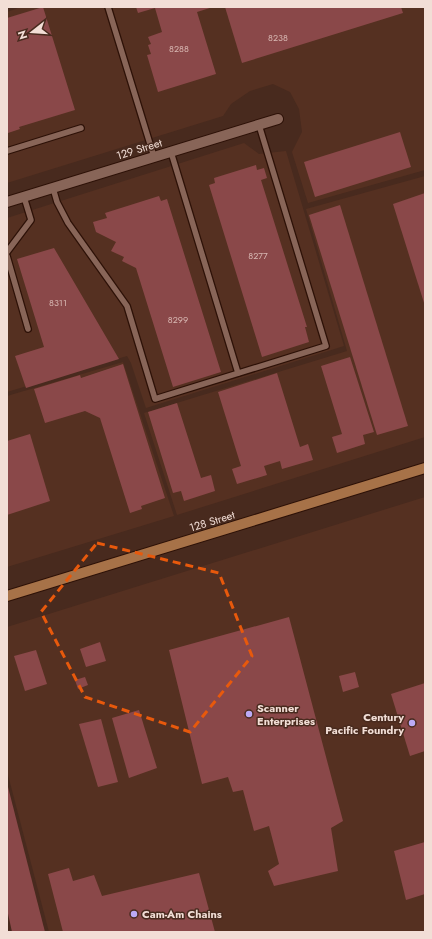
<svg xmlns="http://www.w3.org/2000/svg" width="432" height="939" viewBox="0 0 432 939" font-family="Jost,sans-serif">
  <rect width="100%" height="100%" fill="#482a1e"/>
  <g fill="#553021">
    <path d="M 21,7 L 425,7 L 425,170 L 308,203 L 292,152 L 302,132 L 299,109 L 290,92 L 273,84 L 250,91 L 231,104 L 223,116 L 7,183 L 7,12 Z"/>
    <path d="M 244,143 L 259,154 L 286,151 L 344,346 L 146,408 L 131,363 L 127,356 L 7,392 L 7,218 Z"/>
    <path d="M 425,176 L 425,437 L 177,515 L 144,413 L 347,351 L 306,209 Z"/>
    <path d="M 123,362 L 174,516 L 7,567 L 7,396 Z"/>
    <path d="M 425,497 L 425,932 L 49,932 L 7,771 L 7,627 Z"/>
  </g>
  <g fill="#8a4849">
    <path d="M 43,7 L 75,110 L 19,127 L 20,129 L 8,133 L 7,18 Z"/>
    <path d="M 136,7 L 213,7 L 197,12 L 216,74 L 158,92 L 147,55 L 151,54 L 148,45 L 151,44 L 148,37 L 162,32 L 155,8 L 138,13 Z"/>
    <path d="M 225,7 L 401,7 L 403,13 L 242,63 Z"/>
    <path d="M 400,132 L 411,167 L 315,197 L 304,162 Z"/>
    <path d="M 256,165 L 257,170 L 264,168 L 267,178 L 261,180 L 307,327 L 305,327 L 309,342 L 262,357 L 209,185 L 215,183 L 214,178 Z"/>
    <path d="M 425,193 L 425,306 L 393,204 Z"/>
    <path d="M 159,196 L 161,201 L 167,199 L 221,372 L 173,387 L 136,268 L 122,261 L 124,257 L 111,251 L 116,242 L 96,232 L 93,222 L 107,218 L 105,213 Z"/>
    <path d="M 340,205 L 408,426 L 377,435 L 309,215 Z"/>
    <path d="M 54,248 L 119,359 L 26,388 L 15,356 L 44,347 L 17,259 Z"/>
    <path d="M 350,357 L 374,432 L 363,435 L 365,444 L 337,453 L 332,437 L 342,434 L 321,366 Z"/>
    <path d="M 123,364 L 165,498 L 141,506 L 142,509 L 130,513 L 100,418 L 85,411 L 45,423 L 34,389 L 80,375 L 81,378 Z"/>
    <path d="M 277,373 L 300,447 L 308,444 L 313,460 L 282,469 L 280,461 L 264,466 L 267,475 L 237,484 L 232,469 L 241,466 L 218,392 Z"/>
    <path d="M 177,403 L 201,478 L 211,475 L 215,491 L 184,501 L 181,491 L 173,493 L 148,412 Z"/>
    <path d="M 30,434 L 50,501 L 7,515 L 7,441 Z"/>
    <path d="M 289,617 L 343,821 L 331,828 L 338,871 L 274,886 L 268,871 L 279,864 L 269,826 L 254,831 L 243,790 L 233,792 L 228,777 L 202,784 L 169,650 Z"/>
    <path d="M 100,642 L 106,661 L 86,667 L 80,649 Z"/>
    <path d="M 36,650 L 47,684 L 25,691 L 14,656 Z"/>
    <path d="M 355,672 L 359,687 L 343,692 L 339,676 Z"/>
    <path d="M 85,677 L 88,685 L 78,689 L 75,680 Z"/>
    <path d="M 425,683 L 425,751 L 410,756 L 391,694 Z"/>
    <path d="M 139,710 L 157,768 L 129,778 L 112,718 Z"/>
    <path d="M 101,719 L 118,782 L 98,787 L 79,724 Z"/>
    <path d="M 8,787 L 45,932 L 12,932 L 7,909 Z"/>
    <path d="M 425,842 L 425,894 L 406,900 L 394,851 Z"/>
    <path d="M 69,868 L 73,881 L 94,875 L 102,896 L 199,873 L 215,932 L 63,932 L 48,874 Z"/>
  </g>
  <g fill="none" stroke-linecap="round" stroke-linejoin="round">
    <g stroke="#2d1107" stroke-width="8">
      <g id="service">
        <path d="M 108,7 L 154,157"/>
        <path d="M 7,151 L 81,128"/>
        <path d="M 171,152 L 238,373"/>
        <path d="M 53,188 L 57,202 L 68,223 L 127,306 L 155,399 L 326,346 L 259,125"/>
        <path d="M 7,252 L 31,220 L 24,197"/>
        <path d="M 7,256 L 28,329"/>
      </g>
    </g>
    <g stroke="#2d1107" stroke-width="12">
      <path id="minor" d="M 7,202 L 278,119"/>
    </g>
    <g stroke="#2d1107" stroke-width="12">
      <path id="secondary" d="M 7,596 L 425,468"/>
    </g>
    <use href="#service" stroke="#886558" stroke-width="5.5"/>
    <use href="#minor" stroke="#886558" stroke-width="10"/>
    <use href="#secondary" stroke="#a77248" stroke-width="10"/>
  </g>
  <path fill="none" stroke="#e8590c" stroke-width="3" stroke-dasharray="8 5" stroke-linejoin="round" d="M 97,543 L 219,573 L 252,656 L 190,732 L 85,697 L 41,612 Z"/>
  <g fill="#bcaaf6" stroke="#482a1e" stroke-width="1.5">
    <circle cx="249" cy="714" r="4"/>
    <circle cx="412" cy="723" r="4"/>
    <circle cx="134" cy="914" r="4"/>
  </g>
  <g text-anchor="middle" stroke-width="3" stroke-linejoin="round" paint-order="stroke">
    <g font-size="9" fill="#d8b8b3">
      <text x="278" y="41">8238</text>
      <text x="179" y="52">8288</text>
      <text x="258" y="259">8277</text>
      <text x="58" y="306">8311</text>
      <text x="178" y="323">8299</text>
    </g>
    <g font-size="11" fill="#f2ded6" stroke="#482a1e">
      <text transform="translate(139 149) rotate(-17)" y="4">129 Street</text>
      <text transform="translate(212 521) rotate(-17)" y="4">128 Street</text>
    </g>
    <g font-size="11" font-weight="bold" fill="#f2ded6" stroke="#482a1e" text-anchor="start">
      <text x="257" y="712">Scanner<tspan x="257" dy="13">Enterprises</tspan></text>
      <text x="404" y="721" text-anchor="end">Century<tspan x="404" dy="13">Pacific Foundry</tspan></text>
      <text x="142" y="918">Cam-Am Chains</text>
    </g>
  </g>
  <rect width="432" height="939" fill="none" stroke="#f2ded6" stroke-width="16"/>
  <g transform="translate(32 32) rotate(253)" stroke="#482a1e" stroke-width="3" paint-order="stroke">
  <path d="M0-3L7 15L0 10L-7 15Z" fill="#f2ded6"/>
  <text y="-6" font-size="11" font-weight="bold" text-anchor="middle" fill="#f2ded6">N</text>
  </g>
</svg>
